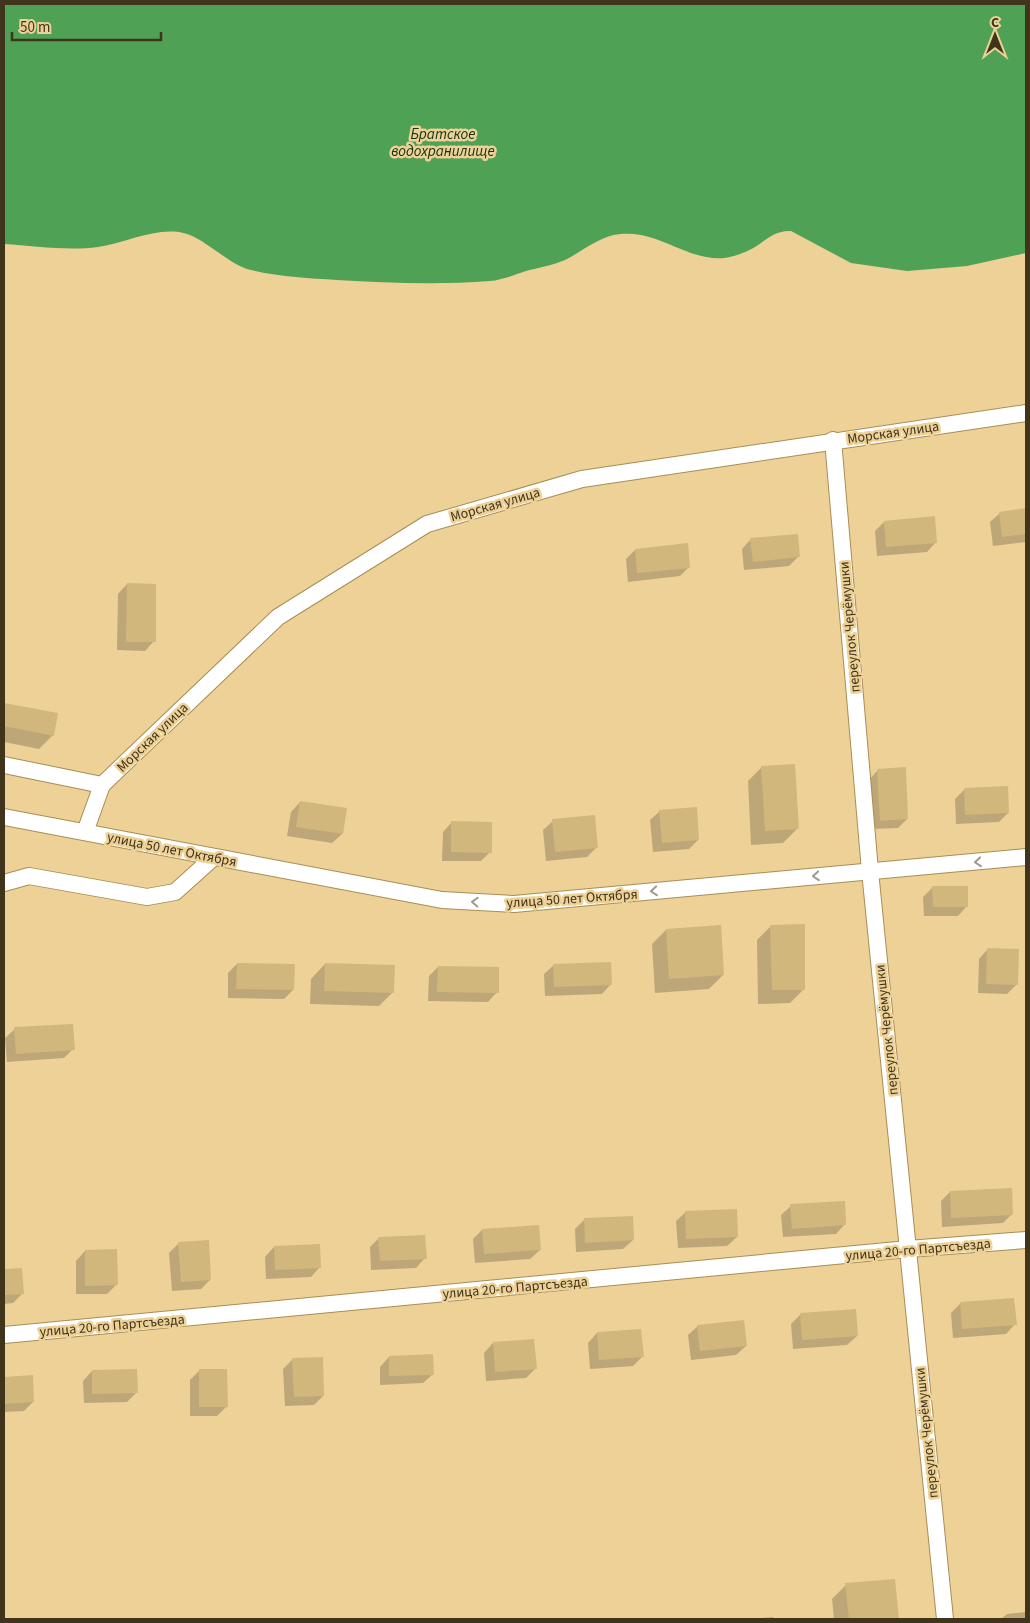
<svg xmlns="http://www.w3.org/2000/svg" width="1030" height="1623" viewBox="0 0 1030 1623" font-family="'Source Sans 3',sans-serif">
  <rect width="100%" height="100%" fill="#edd196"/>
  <path fill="#4fa155" d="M 4,4 L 1026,4 L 1026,253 L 967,266 L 907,271 L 851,263 L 791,231 C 776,230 767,239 755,247 C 747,252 733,257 724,258 C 687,261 659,230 621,234 C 601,235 583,251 565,260 C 553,265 538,268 526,271 C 514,275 502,280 490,281 C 439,285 388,283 337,280 C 309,278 280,277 251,270 C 226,264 203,235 179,232 C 150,229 126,243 98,247 C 69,251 33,246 4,244 Z"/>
  <g fill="#0003">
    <path d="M 1026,510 L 1026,542 L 993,546 L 990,522 L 1000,513 Z"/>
    <path d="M 884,522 L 936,542 L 927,552 L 877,556 L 875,531 Z"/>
    <path d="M 751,539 L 798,557 L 789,566 L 744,570 L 742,549 Z"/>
    <path d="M 635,550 L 689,567 L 680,576 L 628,582 L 626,559 Z"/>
    <path d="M 127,584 L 154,641 L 145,651 L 117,650 L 118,594 Z"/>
    <path d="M 4,704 L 57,714 L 53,735 L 39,749 L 4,742 Z"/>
    <path d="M 762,767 L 797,829 L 783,843 L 751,845 L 748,781 Z"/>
    <path d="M 878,770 L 907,819 L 898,828 L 871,829 L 869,780 Z"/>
    <path d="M 964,790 L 1008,813 L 999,822 L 956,824 L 955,799 Z"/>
    <path d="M 300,802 L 342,834 L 332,843 L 287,836 L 291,812 Z"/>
    <path d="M 660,811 L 698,840 L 689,849 L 653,852 L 650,820 Z"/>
    <path d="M 553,821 L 596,848 L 587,857 L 546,861 L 543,830 Z"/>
    <path d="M 452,822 L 490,852 L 481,861 L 442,861 L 443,832 Z"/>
    <path d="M 933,887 L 967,906 L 958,916 L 924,916 L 923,897 Z"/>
    <path d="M 771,926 L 804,989 L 790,1003 L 758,1004 L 757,940 Z"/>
    <path d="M 666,930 L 723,975 L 709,989 L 655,993 L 652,944 Z"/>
    <path d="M 988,949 L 1017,984 L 1007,994 L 978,993 L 979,959 Z"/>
    <path d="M 237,964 L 293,990 L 284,999 L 228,998 L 228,973 Z"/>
    <path d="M 325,964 L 393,992 L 379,1006 L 310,1004 L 311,979 Z"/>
    <path d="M 554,965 L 611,984 L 602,994 L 545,996 L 544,974 Z"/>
    <path d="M 438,967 L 497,992 L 488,1002 L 428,1001 L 429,976 Z"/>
    <path d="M 15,1029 L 73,1049 L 64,1058 L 7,1062 L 5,1038 Z"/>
    <path d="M 950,1192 L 1012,1214 L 1003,1223 L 942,1227 L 941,1201 Z"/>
    <path d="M 791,1206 L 845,1224 L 836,1234 L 783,1237 L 781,1215 Z"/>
    <path d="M 686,1212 L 737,1237 L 727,1246 L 678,1248 L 676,1221 Z"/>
    <path d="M 584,1220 L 633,1240 L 623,1249 L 576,1252 L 575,1229 Z"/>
    <path d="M 482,1230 L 540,1250 L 530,1259 L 475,1263 L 473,1239 Z"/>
    <path d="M 379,1238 L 425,1258 L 416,1268 L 371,1270 L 370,1247 Z"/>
    <path d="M 179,1243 L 210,1280 L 201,1289 L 172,1291 L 169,1253 Z"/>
    <path d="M 274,1247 L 320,1267 L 311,1277 L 266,1279 L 265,1257 Z"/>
    <path d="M 85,1251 L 116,1285 L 107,1294 L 76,1294 L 76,1261 Z"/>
    <path d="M 21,1269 L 22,1294 L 13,1303 L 4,1304 L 4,1270 Z"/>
    <path d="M 960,1304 L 1015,1324 L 1006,1334 L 953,1338 L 951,1313 Z"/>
    <path d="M 800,1315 L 857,1336 L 847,1345 L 793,1349 L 791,1324 Z"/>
    <path d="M 698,1326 L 746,1346 L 736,1355 L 691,1360 L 688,1335 Z"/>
    <path d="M 640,1330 L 642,1357 L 633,1366 L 590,1369 L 588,1343 L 597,1333 Z"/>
    <path d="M 493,1343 L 535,1369 L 526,1378 L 486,1381 L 484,1353 Z"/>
    <path d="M 389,1357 L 433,1374 L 423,1383 L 380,1385 L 380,1367 Z"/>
    <path d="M 293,1359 L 323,1396 L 314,1405 L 285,1406 L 283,1369 Z"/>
    <path d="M 92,1371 L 136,1393 L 127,1402 L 84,1403 L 83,1381 Z"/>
    <path d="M 199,1371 L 227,1406 L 217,1416 L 190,1416 L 190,1380 Z"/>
    <path d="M 32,1377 L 33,1402 L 24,1411 L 4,1412 L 4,1378 Z"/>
    <path d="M 894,1580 L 898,1619 L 834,1619 L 832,1599 L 846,1585 Z"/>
    <path d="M 1026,1612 L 1026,1619 L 1001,1619 L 1007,1614 Z"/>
    <path d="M 773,1617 L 774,1619 L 751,1619 Z"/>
  </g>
  <g fill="#d2b77c">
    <path d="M 1026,508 L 1026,534 L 1002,537 L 999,512 Z"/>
    <path d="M 935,516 L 937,543 L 886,547 L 884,521 Z"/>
    <path d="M 798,534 L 800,557 L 753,562 L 750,538 Z"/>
    <path d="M 688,543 L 690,568 L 637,573 L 635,549 Z"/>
    <path d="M 127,583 L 156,584 L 156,642 L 126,642 Z"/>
    <path d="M 4,703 L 58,713 L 54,736 L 4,726 Z"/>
    <path d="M 795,764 L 799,829 L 765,831 L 761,766 Z"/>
    <path d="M 906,767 L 908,819 L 880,821 L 877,769 Z"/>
    <path d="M 1008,786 L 1009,813 L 965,815 L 964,788 Z"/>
    <path d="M 300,801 L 347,808 L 343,834 L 296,827 Z"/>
    <path d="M 697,807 L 699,840 L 662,843 L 659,810 Z"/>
    <path d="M 595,815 L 598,848 L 555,852 L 552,819 Z"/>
    <path d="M 451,821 L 492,822 L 492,853 L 451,852 Z"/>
    <path d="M 932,886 L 968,886 L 968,907 L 933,907 Z"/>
    <path d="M 805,924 L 805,990 L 772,990 L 770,925 Z"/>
    <path d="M 721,925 L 724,975 L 669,979 L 666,929 Z"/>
    <path d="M 987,948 L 1019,949 L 1018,985 L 986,984 Z"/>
    <path d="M 611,962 L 612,985 L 554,987 L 553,964 Z"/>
    <path d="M 237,963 L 295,964 L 294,990 L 236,989 Z"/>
    <path d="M 325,963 L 395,965 L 394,993 L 324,991 Z"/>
    <path d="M 438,966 L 499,967 L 499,993 L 437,992 Z"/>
    <path d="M 73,1024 L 75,1050 L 16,1054 L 14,1027 Z"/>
    <path d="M 1012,1188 L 1013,1215 L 951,1218 L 950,1191 Z"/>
    <path d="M 845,1201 L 846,1225 L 792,1229 L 790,1204 Z"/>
    <path d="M 737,1209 L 738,1237 L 686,1239 L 685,1211 Z"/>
    <path d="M 633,1216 L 634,1240 L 585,1243 L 584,1218 Z"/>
    <path d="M 539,1225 L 541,1250 L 484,1254 L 482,1229 Z"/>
    <path d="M 425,1235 L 427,1259 L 380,1261 L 378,1237 Z"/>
    <path d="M 209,1240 L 211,1280 L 181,1282 L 178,1242 Z"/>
    <path d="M 320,1244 L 321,1268 L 275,1270 L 274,1246 Z"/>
    <path d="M 117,1249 L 118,1285 L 85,1286 L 85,1250 Z"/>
    <path d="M 22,1268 L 24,1294 L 4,1295 L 4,1269 Z"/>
    <path d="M 1014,1298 L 1017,1325 L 962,1329 L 960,1302 Z"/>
    <path d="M 856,1309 L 858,1336 L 802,1340 L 800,1313 Z"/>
    <path d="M 744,1320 L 747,1346 L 700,1351 L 697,1325 Z"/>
    <path d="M 641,1329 L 644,1357 L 599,1360 L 597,1332 Z"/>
    <path d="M 534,1339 L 537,1369 L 495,1372 L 493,1342 Z"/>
    <path d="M 433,1354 L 434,1375 L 389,1376 L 389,1356 Z"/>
    <path d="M 323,1357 L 324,1396 L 294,1397 L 292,1358 Z"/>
    <path d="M 137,1369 L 138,1393 L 92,1394 L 92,1370 Z"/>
    <path d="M 199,1369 L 227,1369 L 228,1407 L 199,1407 Z"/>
    <path d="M 33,1375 L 34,1402 L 4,1404 L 4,1377 Z"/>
    <path d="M 895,1579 L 899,1619 L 849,1619 L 845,1583 Z"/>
  </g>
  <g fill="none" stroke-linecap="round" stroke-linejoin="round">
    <g stroke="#a88e55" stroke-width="18">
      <g id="minor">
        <path d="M 833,440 L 870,871 L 945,1619"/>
        <path d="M 4,765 L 102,785"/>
        <path d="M 4,817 L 442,900 L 514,904 L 1026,857"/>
        <path d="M 85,832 L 102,785 L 278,617 L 427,524 L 582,479 L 1026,413"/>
        <path d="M 4,883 L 29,876 L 147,897 L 175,892 L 214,857"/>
        <path d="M 4,1335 L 908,1249 L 1026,1240"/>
      </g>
    </g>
    <use href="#minor" stroke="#fff" stroke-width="16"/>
  </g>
  <defs><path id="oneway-chevron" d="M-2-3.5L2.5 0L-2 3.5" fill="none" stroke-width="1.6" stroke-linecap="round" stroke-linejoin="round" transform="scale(1.25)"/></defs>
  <g stroke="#a09a8e">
    <use href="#oneway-chevron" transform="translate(978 862) rotate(175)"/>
    <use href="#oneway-chevron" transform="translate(816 876) rotate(175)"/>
    <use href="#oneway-chevron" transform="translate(654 891) rotate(175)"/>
    <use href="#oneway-chevron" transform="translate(475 902) rotate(-177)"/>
  </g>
  <g text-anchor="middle" stroke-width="5" stroke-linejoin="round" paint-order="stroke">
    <g font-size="14" fill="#40341c" stroke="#edd196">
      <text transform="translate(893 432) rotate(-8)" y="5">Морская улица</text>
      <text transform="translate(495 504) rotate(-16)" y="5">Морская улица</text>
      <text transform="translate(849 627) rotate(-95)" y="5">переулок Черёмушки</text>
      <text transform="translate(152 737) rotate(-44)" y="5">Морская улица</text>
      <text transform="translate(172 849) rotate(11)" y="5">улица 50 лет Октября</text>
      <text transform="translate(572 898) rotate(-4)" y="5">улица 50 лет Октября</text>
      <text transform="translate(886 1030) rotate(-96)" y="5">переулок Черёмушки</text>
      <text transform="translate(918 1249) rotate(-5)" y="5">улица 20-го Партсъезда</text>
      <text transform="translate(515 1287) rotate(-5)" y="5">улица 20-го Партсъезда</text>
      <text transform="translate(112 1325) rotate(-5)" y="5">улица 20-го Партсъезда</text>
      <text transform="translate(926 1433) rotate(-96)" y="5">переулок Черёмушки</text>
    </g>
    <g font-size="15" font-style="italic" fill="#113214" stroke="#edd196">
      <text x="443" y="139">Братское<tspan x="443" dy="17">водохранилище</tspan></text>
    </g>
  </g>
  <rect width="1030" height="1623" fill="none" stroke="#40341c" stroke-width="10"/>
  <g transform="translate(995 35)" stroke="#edd196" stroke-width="4" paint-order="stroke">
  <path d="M0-4L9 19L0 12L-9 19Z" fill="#40341c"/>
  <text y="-8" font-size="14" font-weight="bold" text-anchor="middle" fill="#40341c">С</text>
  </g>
  <path d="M12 32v8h149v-8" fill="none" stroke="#40341c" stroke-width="2.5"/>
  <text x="20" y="32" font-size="15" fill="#40341c" stroke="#edd196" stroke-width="4" paint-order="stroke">50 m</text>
</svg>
